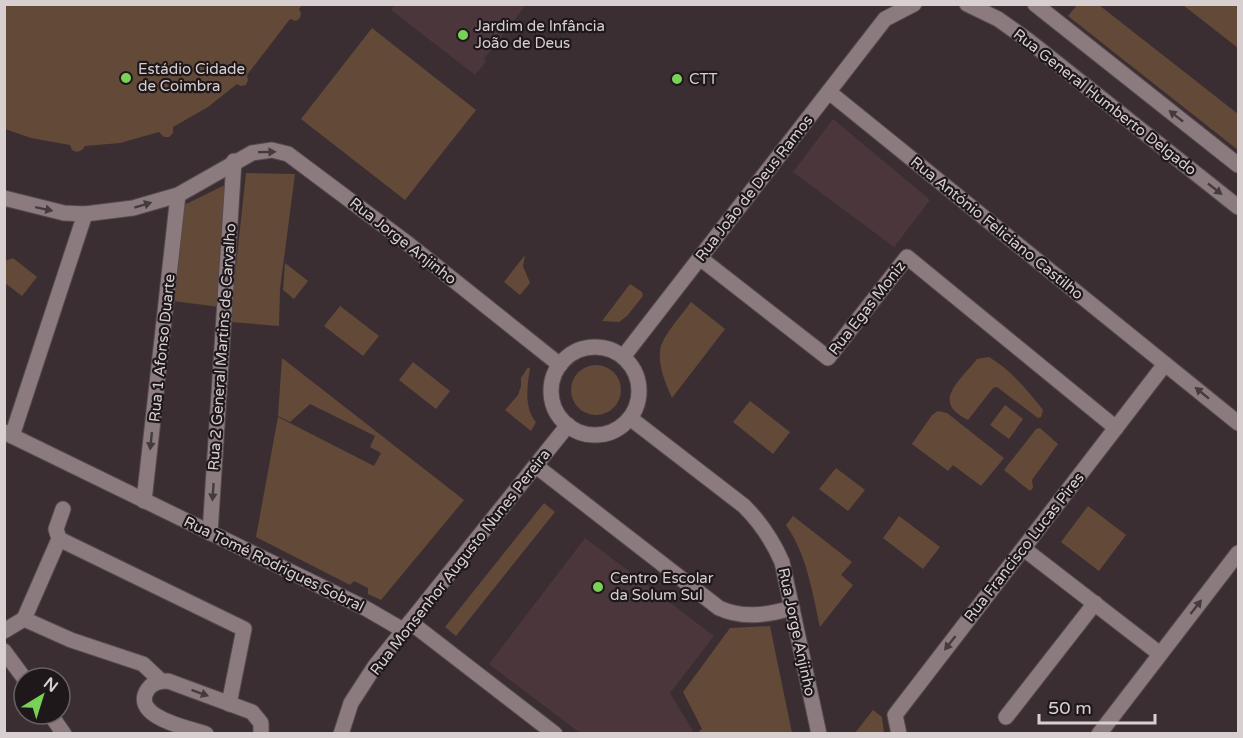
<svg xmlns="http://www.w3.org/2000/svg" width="1243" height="738" viewBox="0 0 1243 738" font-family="'Varela Round',sans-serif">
  <rect width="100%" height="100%" fill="#3b2e32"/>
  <g fill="#4a363b">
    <path d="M 395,4 L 526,4 L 526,5 L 484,59 L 486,62 L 475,75 L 391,10 Z"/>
    <path d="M 833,119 L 930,200 L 894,247 L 793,172 Z"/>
    <path d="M 585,538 L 714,636 L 670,693 L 693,731 L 689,733 L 580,733 L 489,664 Z"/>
  </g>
  <g fill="#634938">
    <path d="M 5,4 L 302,4 L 302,5 L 299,9 L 301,13 L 300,18 L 296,21 L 290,19 L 247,75 L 248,80 L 246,85 L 241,86 L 237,84 L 208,107 L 173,127 L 173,133 L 169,137 L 164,137 L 159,132 L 120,143 L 85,146 L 82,150 L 77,152 L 72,150 L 70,145 L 31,138 L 5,129 Z"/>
    <path d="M 1077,5 L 1099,5 L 1238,114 L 1238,150 L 1068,16 Z"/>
    <path d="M 1183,5 L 1238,5 L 1238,48 Z"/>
    <path d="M 372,28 L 476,110 L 405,200 L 301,119 Z"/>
    <path d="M 246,173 L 295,174 L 280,289 L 279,326 L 230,322 Z"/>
    <path d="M 227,184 L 220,307 L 173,301 L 182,206 Z"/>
    <path d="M 525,255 L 523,266 L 530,283 L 520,295 L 504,282 Z"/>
    <path d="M 13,258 L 37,277 L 22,296 L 5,283 L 5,261 Z"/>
    <path d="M 285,263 L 308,281 L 294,299 L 283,290 Z"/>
    <path d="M 630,284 L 642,292 L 643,296 L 627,316 L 619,322 L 602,321 Z"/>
    <path d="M 691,302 L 725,329 L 672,398 C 666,385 658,366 660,351 C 661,337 682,315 691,302 Z"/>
    <path d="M 340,306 L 379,336 L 363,356 L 324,326 Z"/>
    <path d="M 989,357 C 1011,370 1027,390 1043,410 L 1041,417 L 1038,418 L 997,387 L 993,388 L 968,420 C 930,402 960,381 977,359 Z"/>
    <path d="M 282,358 L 464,500 L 381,600 L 368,594 L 368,588 L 354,581 L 350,585 L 256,537 L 278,417 L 374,466 L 381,453 L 370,447 L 375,436 L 310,404 L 290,422 L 278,416 Z"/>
    <path d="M 413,362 L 450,391 L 436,409 L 399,380 Z"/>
    <circle cx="596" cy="390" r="25"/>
    <path d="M 528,367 L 530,369 C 527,386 524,408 536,422 L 531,431 L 505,410 L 518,395 L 521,386 L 521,378 Z"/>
    <path d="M 750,401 L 790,432 L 773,454 L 733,422 Z"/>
    <path d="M 1005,405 L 1023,419 L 1009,439 L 990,425 Z"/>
    <path d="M 938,411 L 947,413 L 1004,458 L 981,486 L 953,465 L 948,471 L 912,444 L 932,415 Z"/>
    <path d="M 1040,428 L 1058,444 L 1032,480 L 1033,488 L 1030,491 L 1004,470 L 1036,429 Z"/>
    <path d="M 836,468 L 865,490 L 848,511 L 819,489 Z"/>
    <path d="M 544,503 L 555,512 L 456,636 L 445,627 Z"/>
    <path d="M 1088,506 L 1126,535 L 1099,571 L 1061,542 Z"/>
    <path d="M 793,516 L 852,562 L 841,575 L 853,585 L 820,627 C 812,591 807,555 786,525 Z"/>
    <path d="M 899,516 L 940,547 L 923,569 L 883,538 Z"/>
    <path d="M 770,626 L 792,733 L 697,733 L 702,729 L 683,692 L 730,628 Z"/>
    <path d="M 873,710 L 882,717 L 884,733 L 855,733 Z"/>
  </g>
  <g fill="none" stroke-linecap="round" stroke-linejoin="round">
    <g stroke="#554a4d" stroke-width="17">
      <g id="street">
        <path d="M 967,4 L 998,19 L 1029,41 L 1238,207"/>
        <path d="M 829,92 L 1238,423"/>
        <path d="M 700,258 L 828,358 L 907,257 L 1116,428"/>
        <path d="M 12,436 L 85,214"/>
        <path d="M 536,466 L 719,608 C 743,619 767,615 792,608"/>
        <path d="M 144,501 L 178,195"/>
        <path d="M 210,533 L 234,161"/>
        <path d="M 59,539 L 56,529 L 63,509"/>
        <path d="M 1024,549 L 1160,654"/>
        <path d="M 24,619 L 59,539 L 244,629 L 229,704"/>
        <path d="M 410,622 L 555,734"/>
        <path d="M 4,631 L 24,619 L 71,640 L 143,664 L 161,681"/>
        <path d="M 1006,717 L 1095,603"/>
        <path d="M 206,734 C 189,728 129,717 148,689 C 153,682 160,681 168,681 L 252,712 L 261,723 L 261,734"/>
        <path d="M 899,734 L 895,715 L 1165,364"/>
        <path d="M 1099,734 L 1238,553"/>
      </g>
    </g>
    <g stroke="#554a4d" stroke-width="17">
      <g id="secondary">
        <path d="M 1035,4 L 1238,165"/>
        <path d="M 4,198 L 64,213 L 85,214 L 133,208 L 178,195 L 252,153 L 272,150 L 288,154 L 407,243 L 560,365"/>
        <circle cx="595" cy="391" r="44"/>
        <path d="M 623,357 L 885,19 L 914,4"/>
        <path d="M 630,418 L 744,506 C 761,523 772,539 782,562 L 819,734"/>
        <path d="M 4,432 L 365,608 L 403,630"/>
        <path d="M 4,651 L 24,678"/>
        <path d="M 50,714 L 64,734"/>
        <path d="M 341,734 L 351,703 L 375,666 L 568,425"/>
      </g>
    </g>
    <use href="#street" stroke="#8b7b7f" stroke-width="15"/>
    <use href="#secondary" stroke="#8b7b7f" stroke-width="15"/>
  </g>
  <defs><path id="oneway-solid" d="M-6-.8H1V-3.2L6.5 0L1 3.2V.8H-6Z" transform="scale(1.5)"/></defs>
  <g fill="#443b3d">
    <use href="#oneway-solid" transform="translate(1176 116) rotate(-142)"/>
    <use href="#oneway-solid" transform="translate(267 152) rotate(-1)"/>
    <use href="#oneway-solid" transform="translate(1215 189) rotate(38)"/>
    <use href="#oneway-solid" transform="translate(143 205) rotate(-17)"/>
    <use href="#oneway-solid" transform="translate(44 209) rotate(12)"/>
    <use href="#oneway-solid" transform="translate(1202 393) rotate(-141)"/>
    <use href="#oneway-solid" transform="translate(151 441) rotate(96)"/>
    <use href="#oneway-solid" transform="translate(213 492) rotate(94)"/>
    <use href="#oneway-solid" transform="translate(1196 607) rotate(-52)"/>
    <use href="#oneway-solid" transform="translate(950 643) rotate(128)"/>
    <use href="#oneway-solid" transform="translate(200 693) rotate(20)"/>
  </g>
  <g fill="#79d157" stroke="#1e181a" stroke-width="2">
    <circle cx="463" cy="35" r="6"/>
    <circle cx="126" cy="78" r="6"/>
    <circle cx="677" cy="79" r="6"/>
    <circle cx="598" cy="587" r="6"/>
  </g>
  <g text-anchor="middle" stroke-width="4.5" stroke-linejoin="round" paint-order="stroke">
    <g font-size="15" fill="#d8cfd1" stroke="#1e181a" text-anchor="start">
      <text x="475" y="31">Jardim de Infância<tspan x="475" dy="17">João de Deus</tspan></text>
      <text x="138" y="74">Estádio Cidade<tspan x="138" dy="17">de Coimbra</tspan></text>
      <text x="689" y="84">CTT</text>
      <text x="610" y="583">Centro Escolar<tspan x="610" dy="17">da Solum Sul</tspan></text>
    </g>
    <g font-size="15" fill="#d8cfd1" stroke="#1e181a">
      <text transform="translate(1105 102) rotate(38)" y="5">Rua General Humberto Delgado</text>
      <text transform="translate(754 188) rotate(-52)" y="5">Rua João de Deus Ramos</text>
      <text transform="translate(997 228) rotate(39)" y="5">Rua António Feliciano Castilho</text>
      <text transform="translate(403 241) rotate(38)" y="5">Rua Jorge Anjinho</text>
      <text transform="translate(867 308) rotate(-52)" y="5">Rua Egas Moniz</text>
      <text transform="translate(222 347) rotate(-86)" y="5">Rua 2 General Martins de Carvalho</text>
      <text transform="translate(162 348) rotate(-84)" y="5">Rua 1 Afonso Duarte</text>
      <text transform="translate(1024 547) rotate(-52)" y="5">Rua Francisco Lucas Pires</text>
      <text transform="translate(460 562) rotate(-52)" y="5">Rua Monsenhor Augusto Nunes Pereira</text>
      <text transform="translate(274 564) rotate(26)" y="5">Rua Tomé Rodrigues Sobral</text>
      <text transform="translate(797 632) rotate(78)" y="5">Rua Jorge Anjinho</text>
    </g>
  </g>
  <rect width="1243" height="738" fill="none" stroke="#d8cfd1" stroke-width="12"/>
  <g transform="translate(42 696) rotate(38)"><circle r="28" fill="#1e181a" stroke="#686163" stroke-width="1.5"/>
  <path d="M0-4.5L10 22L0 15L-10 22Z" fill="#79d157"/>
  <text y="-9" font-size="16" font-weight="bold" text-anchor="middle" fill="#d8cfd1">N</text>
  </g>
  <path d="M1039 714v9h116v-9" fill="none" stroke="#d8cfd1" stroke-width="3"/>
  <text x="1048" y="714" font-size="18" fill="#d8cfd1" stroke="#1e181a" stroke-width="4.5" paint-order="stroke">50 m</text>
</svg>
